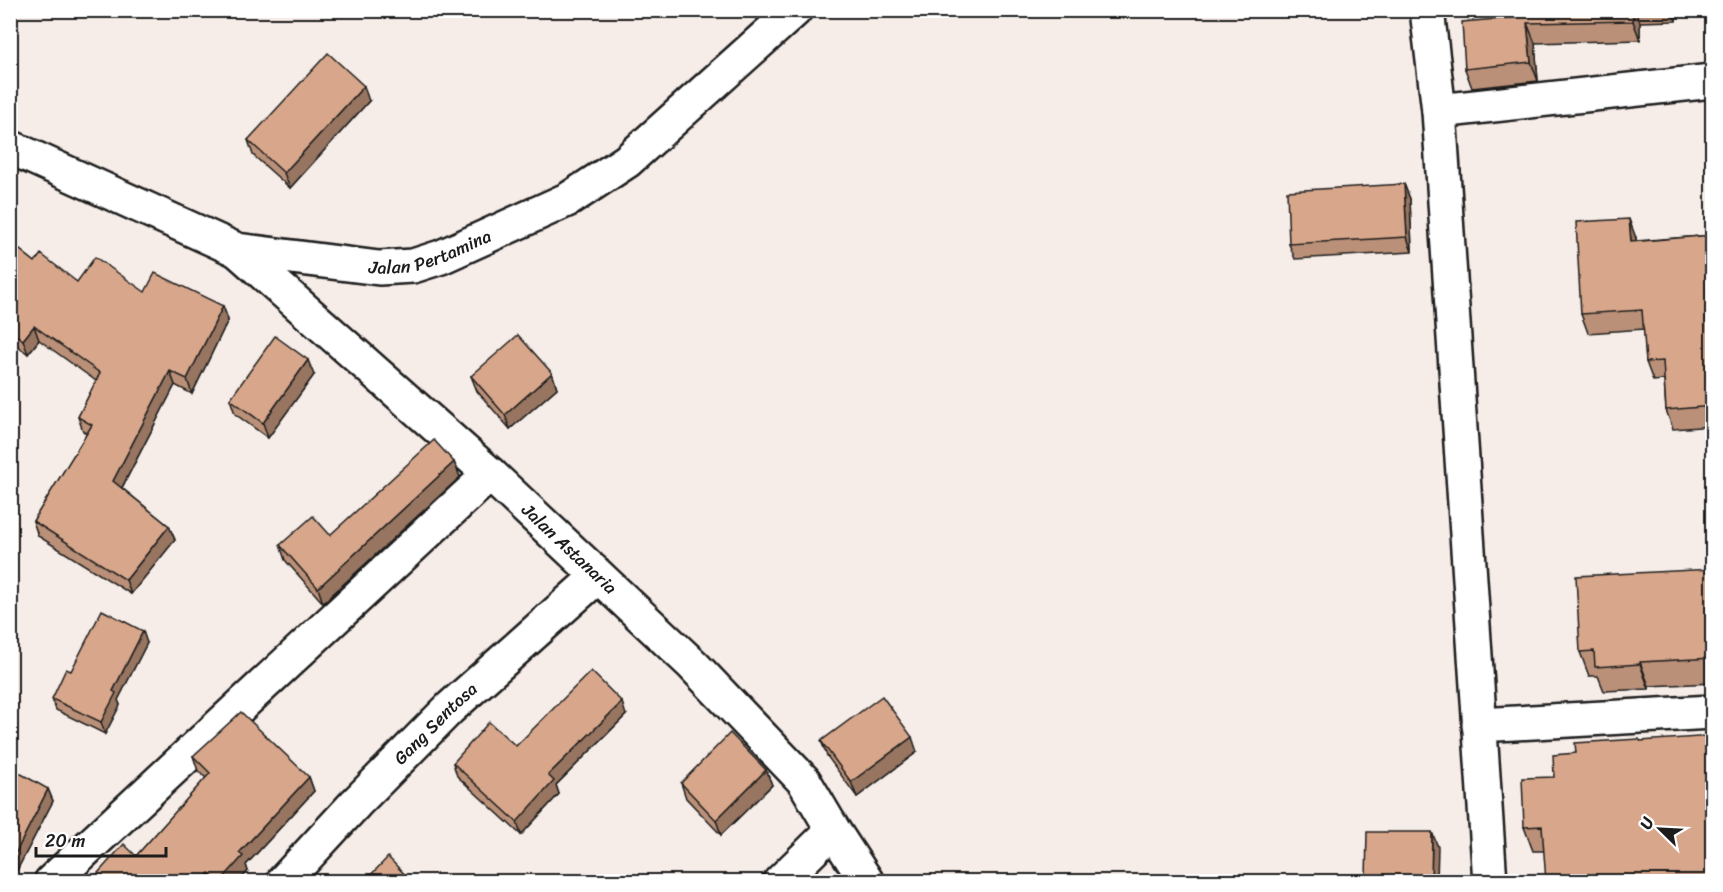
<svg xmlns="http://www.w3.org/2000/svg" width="1723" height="892" viewBox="0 0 1723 892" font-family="Sriracha,sans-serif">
  <rect width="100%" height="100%" fill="#f7ede8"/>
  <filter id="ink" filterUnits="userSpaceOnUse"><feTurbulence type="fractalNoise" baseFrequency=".0167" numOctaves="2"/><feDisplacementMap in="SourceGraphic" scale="12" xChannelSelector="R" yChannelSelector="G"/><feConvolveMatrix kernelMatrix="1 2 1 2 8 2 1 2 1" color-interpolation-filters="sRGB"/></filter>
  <g filter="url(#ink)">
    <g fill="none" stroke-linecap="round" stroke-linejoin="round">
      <g stroke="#1c1c1c" stroke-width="38">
        <g id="minor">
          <path d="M 1427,10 L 1439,111 L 1490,882"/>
          <path d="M 1439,111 L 1712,81"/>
          <path id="s1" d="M 10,147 L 237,250 L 379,268 L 413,266 L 441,257 L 569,199 L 627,161 L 795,10"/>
          <path id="s2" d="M 237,250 L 490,474 L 693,665 L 804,781 L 833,830 L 867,882"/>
          <path d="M 1479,725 L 1712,712"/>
          <path d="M 51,882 L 490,474"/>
          <path id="s3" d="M 283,882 L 356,803 L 450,708 L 598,576"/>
          <path d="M 780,882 L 833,830"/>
        </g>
      </g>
      <use href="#minor" stroke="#fff" stroke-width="33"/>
    </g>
    <g fill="#ba9078" stroke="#1c1c1c" stroke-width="1.5">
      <path d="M 1519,10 L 1675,10 L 1676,21 L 1640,22 L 1640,40 L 1535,43 L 1538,81 L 1472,88 L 1465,69 L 1519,17 Z"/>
      <path d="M 369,101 L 290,188 L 253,155 L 248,140 Z"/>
      <path d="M 1404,184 L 1410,199 L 1412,252 L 1295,259 L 1289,244 Z"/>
      <path d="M 1713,235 L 1713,426 L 1673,429 L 1666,410 L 1664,380 L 1653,381 L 1646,362 L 1644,329 L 1588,333 L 1581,314 L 1636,238 L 1636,241 Z"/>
      <path d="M 10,242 L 35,262 L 77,282 L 145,292 L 223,306 L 228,320 L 192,394 L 175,385 L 122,488 L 169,526 L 175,540 L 131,594 L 38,536 L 33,521 L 87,434 L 83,431 L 78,417 L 96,381 L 39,340 L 28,354 L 10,340 Z"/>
      <path d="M 552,373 L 557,388 L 510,429 L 477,391 L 471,376 Z"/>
      <path d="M 314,375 L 268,438 L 235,414 L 230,399 Z"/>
      <path d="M 454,462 L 460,477 L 323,603 L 285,560 L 280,545 L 330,535 Z"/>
      <path d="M 1713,569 L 1713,683 L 1649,686 L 1649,689 L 1604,691 L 1598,676 L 1589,676 L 1580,652 Z"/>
      <path d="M 147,643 L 118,700 L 120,705 L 105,734 L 56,710 L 52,699 L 71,671 Z"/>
      <path d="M 626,715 L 556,785 L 559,794 L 521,835 L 457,776 L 453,763 Z"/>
      <path d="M 821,741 L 917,752 L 857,797 L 827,756 Z"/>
      <path d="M 1640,741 L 1544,851 L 1533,851 L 1524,827 L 1554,777 L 1576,753 Z"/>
      <path d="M 193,756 L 309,777 L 314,791 L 246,865 L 248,871 L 238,882 L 90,882 L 136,856 L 206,778 L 198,771 Z"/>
      <path d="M 766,770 L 772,785 L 721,835 L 686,798 L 681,783 Z"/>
      <path d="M 10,780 L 48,789 L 53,801 L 15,874 L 10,872 Z"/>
    </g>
    <g fill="#977561" stroke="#1c1c1c" stroke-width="1.5">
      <path d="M 1633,10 L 1635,10 L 1640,22 L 1640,40 L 1633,21 Z"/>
      <path d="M 1672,10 L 1675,10 L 1676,21 Z"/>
      <path d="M 1527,23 L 1535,43 L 1538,81 L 1531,62 Z"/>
      <path d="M 364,86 L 369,101 L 290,188 L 284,173 Z"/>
      <path d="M 1404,184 L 1410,199 L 1412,252 L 1407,237 Z"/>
      <path d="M 1629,219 L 1636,238 L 1637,261 L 1631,242 Z"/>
      <path d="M 223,306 L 228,320 L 192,394 L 187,379 Z"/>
      <path d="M 34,326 L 39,340 L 28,354 L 23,340 Z"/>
      <path d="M 308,360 L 314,375 L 268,438 L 263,423 Z"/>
      <path d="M 170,371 L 175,385 L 118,495 L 113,481 Z"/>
      <path d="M 552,373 L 557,388 L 510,429 L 505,415 Z"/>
      <path d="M 454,462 L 460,477 L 323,603 L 318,588 Z"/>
      <path d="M 169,526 L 175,540 L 131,594 L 126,580 Z"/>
      <path d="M 143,631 L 147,643 L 118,700 L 120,705 L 105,734 L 101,722 L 113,691 Z"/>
      <path d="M 1640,662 L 1649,686 L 1649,689 L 1640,664 Z"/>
      <path d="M 622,702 L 626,715 L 556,785 L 559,794 L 521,835 L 517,822 L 548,775 Z"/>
      <path d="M 912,737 L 917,752 L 857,797 L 851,782 Z"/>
      <path d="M 766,770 L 772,785 L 721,835 L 716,820 Z"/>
      <path d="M 309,777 L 314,791 L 246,865 L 248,871 L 238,882 L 220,882 L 239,853 Z"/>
      <path d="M 48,789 L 53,801 L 15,874 L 11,862 Z"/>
      <path d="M 1432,832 L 1438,847 L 1437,882 L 1431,882 Z"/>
      <path d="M 209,873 L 212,882 L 200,882 Z"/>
    </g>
    <g fill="#d8a78b" stroke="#1c1c1c" stroke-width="1.5">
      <path d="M 1519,10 L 1633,10 L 1633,21 L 1527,23 L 1531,62 L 1465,69 L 1462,22 L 1519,17 Z"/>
      <path d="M 328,53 L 364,86 L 284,173 L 248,140 Z"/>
      <path d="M 1404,184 L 1407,237 L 1289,244 L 1287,191 Z"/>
      <path d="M 1629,219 L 1631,242 L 1713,235 L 1713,359 L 1712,359 L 1713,406 L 1666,410 L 1663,361 L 1646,362 L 1642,310 L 1581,314 L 1576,222 Z"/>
      <path d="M 10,242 L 35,262 L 41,254 L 77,282 L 95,257 L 145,292 L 155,273 L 223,306 L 187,379 L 170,371 L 113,481 L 169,526 L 126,580 L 33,521 L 92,425 L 78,417 L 100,373 L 34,326 L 23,340 L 10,330 Z"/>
      <path d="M 518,335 L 552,373 L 505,415 L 471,376 Z"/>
      <path d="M 275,336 L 308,360 L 263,423 L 230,399 Z"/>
      <path d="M 434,440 L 454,462 L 318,588 L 280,545 L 313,516 L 330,535 Z"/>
      <path d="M 1713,569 L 1713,658 L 1640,662 L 1640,664 L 1595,667 L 1594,651 L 1580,652 L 1576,576 Z"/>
      <path d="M 102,610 L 143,631 L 113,691 L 116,693 L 101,722 L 52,699 L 66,669 L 71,671 Z"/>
      <path d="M 591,671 L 622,702 L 548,775 L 554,781 L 517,822 L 453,763 L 489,722 L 516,746 Z"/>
      <path d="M 882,696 L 912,737 L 851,782 L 821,741 Z"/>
      <path d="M 241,712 L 309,777 L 239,853 L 243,856 L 220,882 L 219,882 L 209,873 L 200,882 L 90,882 L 124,844 L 136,856 L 210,773 L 193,756 Z"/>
      <path d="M 730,733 L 766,770 L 716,820 L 681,783 Z"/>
      <path d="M 1713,736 L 1713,882 L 1546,882 L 1542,826 L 1524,827 L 1522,778 L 1554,777 L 1553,755 L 1576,753 L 1575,743 L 1639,739 L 1640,741 Z"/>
      <path d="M 16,771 L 48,789 L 11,862 L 10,780 Z"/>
      <path d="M 1367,832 L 1432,832 L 1431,882 L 1366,880 Z"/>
      <path d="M 388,857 L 412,882 L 364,882 Z"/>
    </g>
  </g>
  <g text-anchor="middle" stroke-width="5" stroke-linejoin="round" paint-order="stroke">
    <g font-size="18" fill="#1c1c1c" stroke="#fff">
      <text dy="6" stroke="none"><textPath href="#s1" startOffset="446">Jalan Pertamina</textPath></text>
      <text dy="6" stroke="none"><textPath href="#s2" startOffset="447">Jalan Astanaria</textPath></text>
      <text dy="6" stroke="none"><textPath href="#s3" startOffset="220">Gang Sentosa</textPath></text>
    </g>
  </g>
  <rect width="1723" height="892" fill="none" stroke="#fff" stroke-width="36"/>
  <rect x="18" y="18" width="1687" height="856" fill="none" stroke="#1c1c1c" stroke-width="2" filter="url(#ink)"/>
  <g transform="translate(1660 829) rotate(294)" stroke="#ffffff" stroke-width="4.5" paint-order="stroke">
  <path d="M0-4.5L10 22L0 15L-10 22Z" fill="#1c1c1c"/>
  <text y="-9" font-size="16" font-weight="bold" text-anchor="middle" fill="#1c1c1c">U</text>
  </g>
  <path d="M36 847v9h130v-9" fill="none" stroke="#1c1c1c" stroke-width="3"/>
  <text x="45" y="847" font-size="18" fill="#1c1c1c" stroke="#ffffff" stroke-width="4.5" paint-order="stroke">20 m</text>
</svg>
